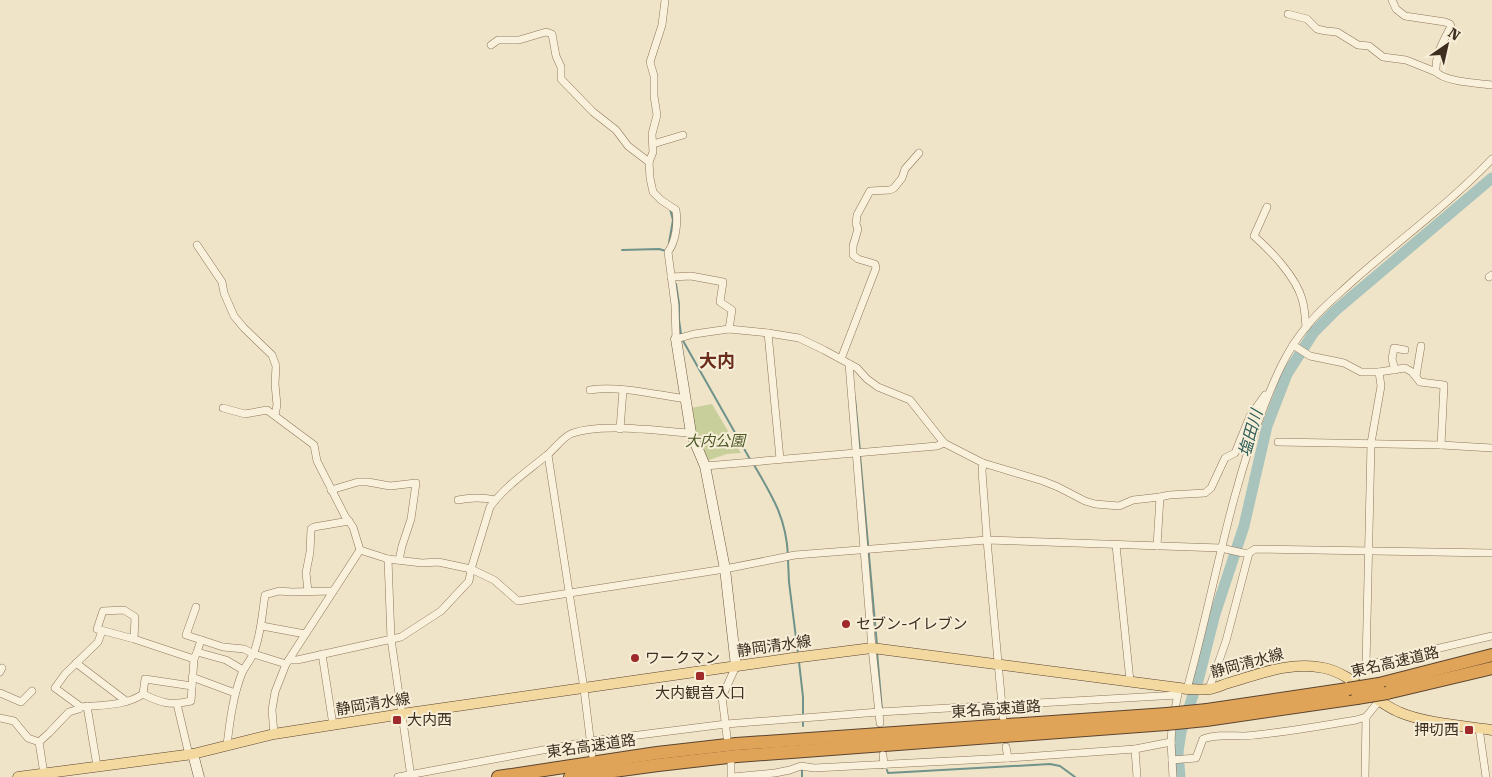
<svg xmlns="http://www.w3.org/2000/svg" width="1492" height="777" viewBox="0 0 1492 777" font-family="'Roboto Serif','Noto Sans JP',serif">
  <rect width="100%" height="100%" fill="#f0e4c8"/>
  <path fill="#c9cf9b" d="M 712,404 L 741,453 L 727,454 L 706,461 L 694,432 L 691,408 Z"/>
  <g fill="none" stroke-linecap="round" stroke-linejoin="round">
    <g stroke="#6f938a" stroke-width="2">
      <path d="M 669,243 L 673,220 L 670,209"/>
      <path d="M 622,250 L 659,249 L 666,251"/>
      <path d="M 676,284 L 679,304 L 679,320 L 681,334"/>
      <path d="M 682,339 L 751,461"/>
      <path d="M 855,398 L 860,451"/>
      <path d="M 860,455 L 877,645"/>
      <path d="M 754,465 C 772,496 786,517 788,555"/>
      <path d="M 788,560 L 789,582 L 798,654"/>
      <path d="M 877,652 L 882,710"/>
      <path d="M 799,662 L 803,697 L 803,726"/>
      <path d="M 887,770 L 888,773 L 1050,764 L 1060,766 L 1075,777"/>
      <path d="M 802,777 L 802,769"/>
    </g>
    <path stroke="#a9c4bc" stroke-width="11" d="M 1180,777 L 1178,752 L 1181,732 L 1199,677 L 1215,614 L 1244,526 L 1267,426 L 1287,374 L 1314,332 L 1336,310 L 1492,178"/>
    <g stroke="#8d765c" stroke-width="8">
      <g id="street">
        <path d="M 665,0 L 662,25 L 650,62 L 654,76 L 654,96 L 657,115 L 652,134 L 653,152 L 649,162 L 650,178 L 653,192 L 661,200 L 676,210 C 678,223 676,241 668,252 L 675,305 L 676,339 L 694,334 L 729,329 L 768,333 L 799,338 L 824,350 L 857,368 L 867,379 L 878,387 L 910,400 L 944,443 L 983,463 L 982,471 L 987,540 L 1003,717"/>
        <path d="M 1392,0 L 1396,9 L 1405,16 L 1445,22 L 1450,24 L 1451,26 C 1443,42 1435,54 1436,72 C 1446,82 1477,83 1492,85"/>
        <path d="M 1288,14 L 1307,19 L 1317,29 L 1326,31 L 1337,32 L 1358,45 L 1369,46 L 1383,57 L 1406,60 L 1436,72"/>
        <path d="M 491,45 L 498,40 L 519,40 L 546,32 L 552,34 L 556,56 L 561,67 L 561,79 L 593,112 L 616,130 L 628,146 L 649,162"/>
        <path d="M 653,144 L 683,135"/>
        <path d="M 1267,207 L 1254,236 C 1271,251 1296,277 1302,299 C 1305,308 1305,318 1306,327"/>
        <path d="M 197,245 L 222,282 L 224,293 L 234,316 L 244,328 L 272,355 L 276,366 L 275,384 L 277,405 L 275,415"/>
        <path d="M 671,277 L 691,276 L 723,282 L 720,302 L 732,310 L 729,329"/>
        <path d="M 1489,277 L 1492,275"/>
        <path d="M 768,333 L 780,459"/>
        <path d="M 1293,345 L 1310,356 L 1344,363 L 1361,372 L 1379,372 L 1381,386 L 1371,443 L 1366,665"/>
        <path d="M 841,359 L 876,268 L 875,264 L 858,259 L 853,255 L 853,246 L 858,229 L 856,224 L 857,215 L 870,191 L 890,190 L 894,188 L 902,178 L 905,169 L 919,153"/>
        <path d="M 849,364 L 872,648 L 880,723"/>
        <path d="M 1395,370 L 1392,359 L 1394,348 L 1405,350"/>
        <path d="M 1379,372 L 1405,368 L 1412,372 L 1420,382 L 1444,385 L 1441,445"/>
        <path d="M 1416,376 L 1421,346"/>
        <path d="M 590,390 C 617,385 657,395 686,399"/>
        <path d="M 223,408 L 245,414 L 267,410 L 314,445 L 317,461 L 345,516 L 353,527 L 360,550"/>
        <path d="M 620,429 L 623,390"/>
        <path d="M 1278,442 L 1441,445 L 1492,448"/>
        <path d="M 548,455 L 584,689 L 592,754"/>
        <path d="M 983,463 L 1043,481 L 1058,487 L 1085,501 L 1095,504 L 1119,506 L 1133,500 L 1160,497"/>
        <path d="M 705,466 L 937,446 L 944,443"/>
        <path d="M 331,490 L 358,482 L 368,482 L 390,486 L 416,483 L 411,519 L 402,546 L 399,560"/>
        <path d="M 458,500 C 472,497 482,497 495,500"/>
        <path d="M 1116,545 L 1130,681"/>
        <path d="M 1157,546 L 1160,497 L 1169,495 L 1205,493 L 1211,488 L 1225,458 L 1235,453 L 1250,416 L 1265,395"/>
        <path d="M 360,550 L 388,559 L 422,563 L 438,562 L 471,569 L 494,580 L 518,601 L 725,569 L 795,555 L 987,540 L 1221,548 L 1243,553 L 1249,553"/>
        <path d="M 388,559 L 391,639 L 411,777"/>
        <path d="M 308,591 L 306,573 L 310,552 L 311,529 L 314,527 L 349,521"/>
        <path d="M 196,607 L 186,635 L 223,647 L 244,649 L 254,654 L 286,664"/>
        <path d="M 262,626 L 305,634"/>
        <path d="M 102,631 L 98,642 L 65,674 L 55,688 L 81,707 C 101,705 126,706 143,694 C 161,703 171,706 191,701 L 194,659 L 197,652 L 201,640"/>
        <path d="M 134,639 L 135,617 L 124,610 L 103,611 L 97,629 L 134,639 L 194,659"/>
        <path d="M 197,652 L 226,660 L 243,670"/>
        <path d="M 322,654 L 333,725"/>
        <path d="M 289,660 L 297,660 L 401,637 L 441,611 L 469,581 L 471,569 L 490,507 C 505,486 528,471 547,455 C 555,449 563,436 573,433 C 603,423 658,431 691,433"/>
        <path d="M 76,663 L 126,701"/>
        <path d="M 0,672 L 2,668"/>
        <path d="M 192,677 L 235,693"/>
        <path d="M 1352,680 L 1366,665 L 1492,636"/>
        <path d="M 1187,689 C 1213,596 1228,499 1263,409 C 1274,380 1287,349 1307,326 C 1320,309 1337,296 1353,281 C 1399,240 1449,204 1492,159"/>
        <path d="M 1209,689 L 1226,641 L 1249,553 L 1255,549 L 1492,553"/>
        <path d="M 0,693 L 21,702 L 32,691"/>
        <path d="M 143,694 L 145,679 L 192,686"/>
        <path d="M 177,704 L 189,755"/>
        <path d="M 87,706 L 97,766"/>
        <path d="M 0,718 L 14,721 L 28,738 L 39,742 L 44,774"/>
        <path d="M 1479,728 L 1486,777"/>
        <path d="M 274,734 L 272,710 L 275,692 L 286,664 L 360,550"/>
        <path d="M 727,737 L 722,697 L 736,666"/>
        <path d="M 39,742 L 49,733 L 69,712 L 79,709 L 81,707"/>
        <path d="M 227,745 C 230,720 233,696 242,673 C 245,666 251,660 254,652 C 261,634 262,615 265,595 L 279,591 L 292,592 L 333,591"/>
        <path d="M 1006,747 L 1008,758"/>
        <path d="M 1135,749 L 1137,777"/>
        <path d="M 883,755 L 884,765"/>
        <path d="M 1172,760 L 1196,758 L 1203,739 C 1216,734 1232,736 1245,736 C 1282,733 1319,726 1356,720 L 1366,717 L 1379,701"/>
        <path d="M 731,764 L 731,777"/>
        <path d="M 398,777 L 591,741 L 726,724 L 879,712 L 1178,695"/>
        <path d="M 733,777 L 775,773 L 790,770 L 801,766 L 814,768 L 1008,758 L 1135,749 L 1171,742"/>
        <path d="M 1173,777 L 1171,742 L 1172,727 L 1178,693"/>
        <path d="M 1365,777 L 1366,717"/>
      </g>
    </g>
    <g stroke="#6f573f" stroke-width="11">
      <g id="secondary">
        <path d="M 676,339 L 691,433 L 705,466 L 725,569 L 736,666"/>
        <path d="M 193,754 L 199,777"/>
      </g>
    </g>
    <g stroke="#5b4430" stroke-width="11">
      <path id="primary" d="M 18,777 L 193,754 L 274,734 L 402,714 L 793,658 L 872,648 L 1187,689 C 1194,689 1202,690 1210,689 C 1217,688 1224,684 1232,682 C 1262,673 1292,661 1324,668 C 1353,674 1372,701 1399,712 C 1424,723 1464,726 1492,730"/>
    </g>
    <g stroke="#5b4430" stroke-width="14">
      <g id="highway">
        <path d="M 1379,684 L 1492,655"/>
        <path d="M 1387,693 L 1492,668"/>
        <path d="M 1207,710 L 1348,689"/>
        <path d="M 1206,720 L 1357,698"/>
        <path d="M 498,777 L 657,753 L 736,744 L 1167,714"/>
        <path d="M 570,777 L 658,765 L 737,756 L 1166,724"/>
      </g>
    </g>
    <use href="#street" stroke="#faf1dc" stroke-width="7"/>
    <use href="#secondary" stroke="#faf1dc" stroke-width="10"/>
    <use href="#primary" stroke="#f3d9a0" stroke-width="10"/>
    <use href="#highway" stroke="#e0a458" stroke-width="12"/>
    <g stroke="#5b4430" stroke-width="14" stroke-linecap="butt">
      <g id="highway-bridge">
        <path d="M 1348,689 L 1379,684"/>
        <path d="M 1357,698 L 1387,693"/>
        <path d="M 1167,714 L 1207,710"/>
        <path d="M 1166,724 L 1206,720"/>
      </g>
    </g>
    <use href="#highway-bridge" stroke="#e0a458" stroke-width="12"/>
  </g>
  <g fill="#9e2a2b" stroke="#f7eed8" stroke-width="2">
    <circle cx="846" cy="624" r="5"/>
    <circle cx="635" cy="658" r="5"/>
    <rect x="695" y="671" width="10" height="10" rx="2.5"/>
    <rect x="392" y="715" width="10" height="10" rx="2.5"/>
    <rect x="1464" y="725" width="10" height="10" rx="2.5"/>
  </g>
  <g text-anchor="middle" stroke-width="4" stroke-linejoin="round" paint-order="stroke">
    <g font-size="15" font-style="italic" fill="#4d5a26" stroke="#f7eed8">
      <text x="715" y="446">大内公園</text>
    </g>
    <g font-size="15" fill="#3d2e20" stroke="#f7eed8" text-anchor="start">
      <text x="856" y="629">セブン-イレブン</text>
      <text x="645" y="663">ワークマン</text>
      <text x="700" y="698" text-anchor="middle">大内観音入口</text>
      <text x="407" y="725">大内西</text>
      <text x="1459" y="735" text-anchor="end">押切西</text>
    </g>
    <g font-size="15" fill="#3d2e20" stroke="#f7eed8">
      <text transform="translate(774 646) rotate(-8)" y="5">静岡清水線</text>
      <text transform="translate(1395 662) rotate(-13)" y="5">東名高速道路</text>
      <text transform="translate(1247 663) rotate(-15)" y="5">静岡清水線</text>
      <text transform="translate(373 704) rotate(-9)" y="5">静岡清水線</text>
      <text transform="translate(996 709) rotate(-4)" y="5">東名高速道路</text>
      <text transform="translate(591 746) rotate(-8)" y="5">東名高速道路</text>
    </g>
    <g font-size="16" font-style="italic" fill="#2f5d5a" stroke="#f7eed8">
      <text transform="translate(1250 433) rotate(-74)" y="6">塩田川</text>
    </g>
    <g font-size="18" font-weight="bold" fill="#6b2e1e" stroke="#f7eed8">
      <text x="717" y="367">大内</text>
    </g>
  </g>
  <g transform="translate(1447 45) rotate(34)" stroke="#f7eed8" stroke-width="4" paint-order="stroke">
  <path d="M0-4L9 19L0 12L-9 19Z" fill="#3d2e20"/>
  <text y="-8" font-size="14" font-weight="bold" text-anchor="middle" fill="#3d2e20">N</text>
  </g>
</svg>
